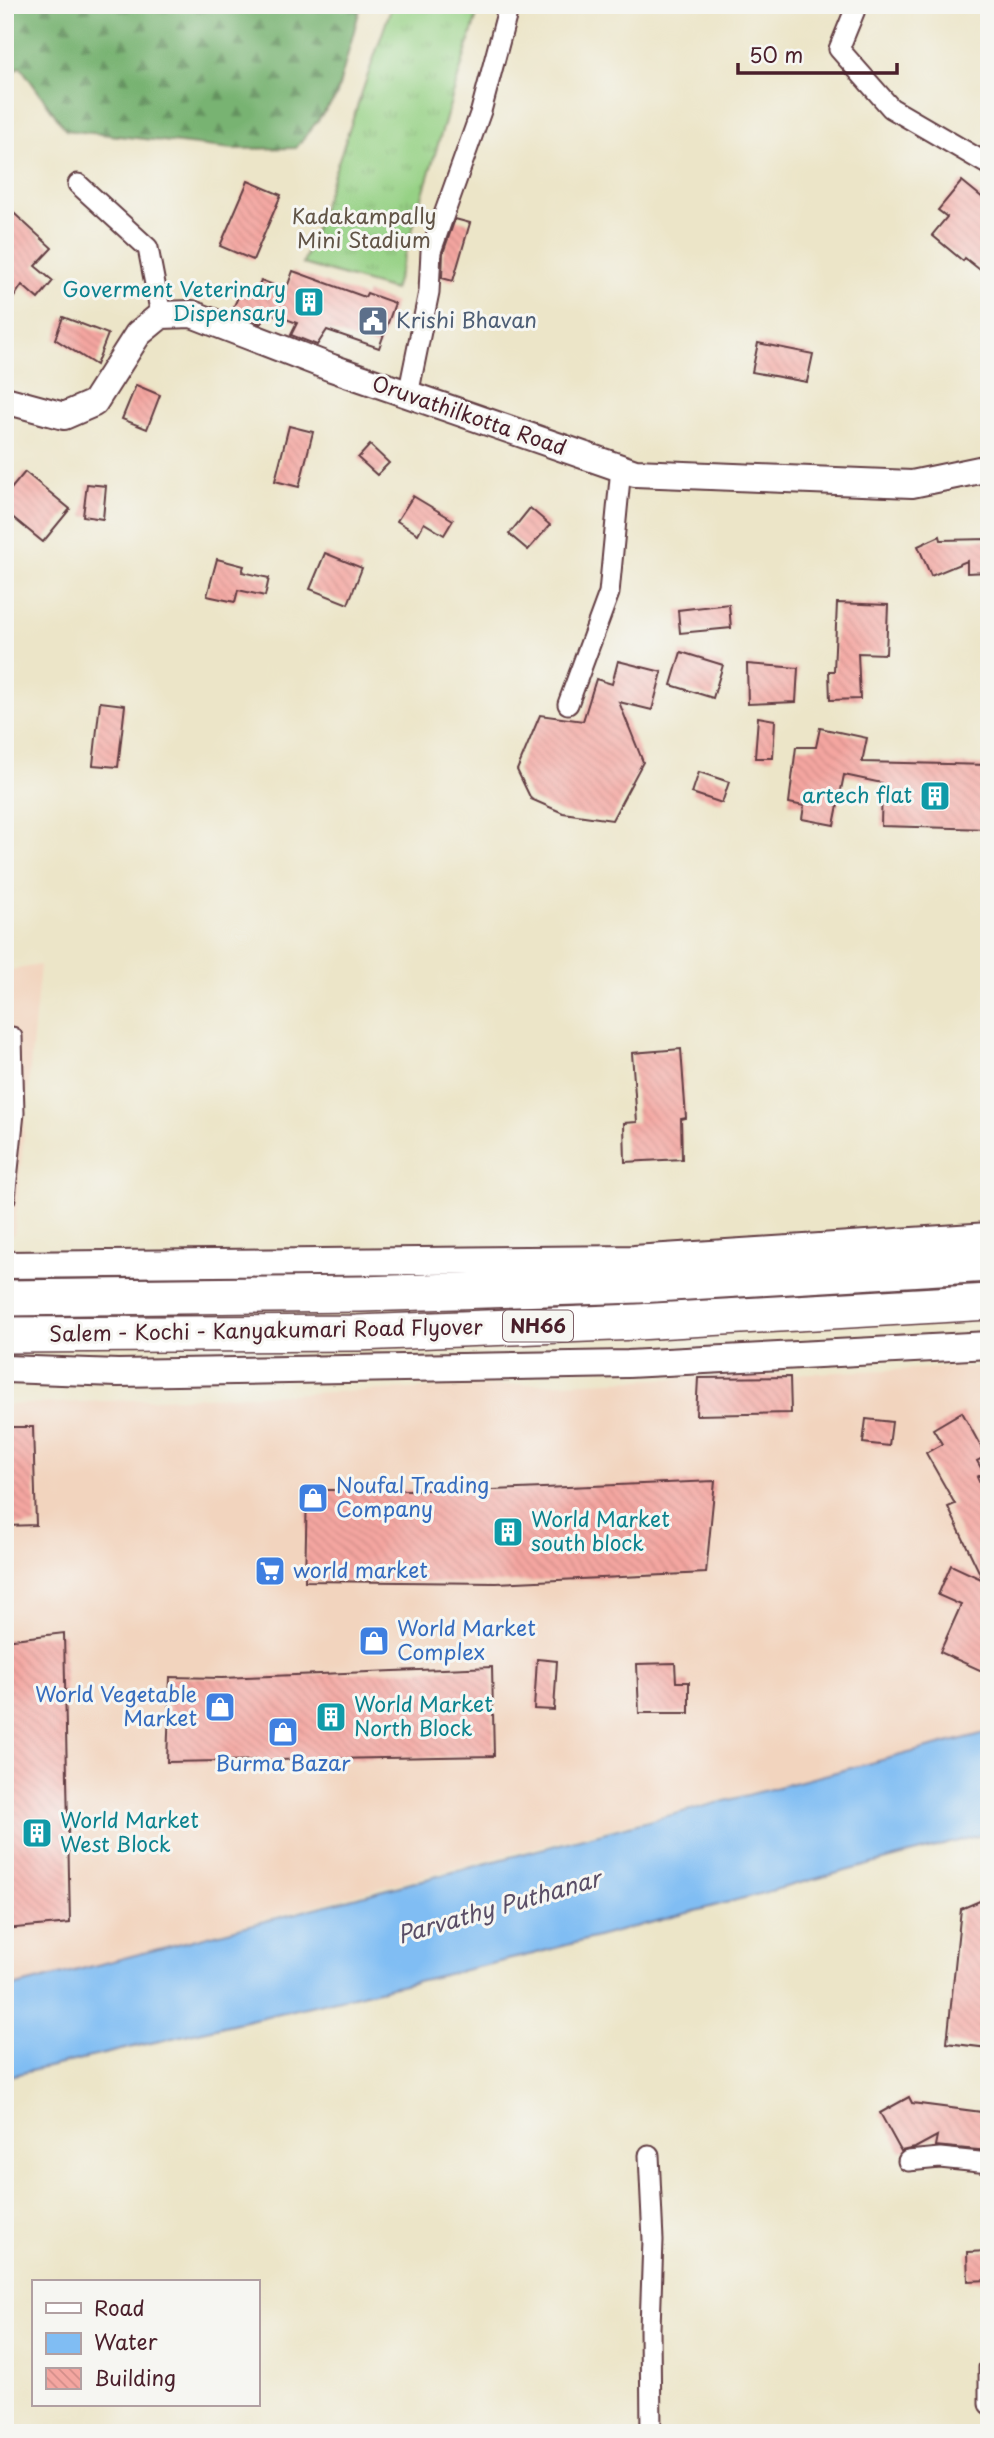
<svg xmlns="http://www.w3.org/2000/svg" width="994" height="2438" viewBox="0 0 994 2438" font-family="'Playpen Sans',sans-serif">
  <defs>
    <pattern id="grass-tufts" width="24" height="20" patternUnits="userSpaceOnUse" patternTransform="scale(1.75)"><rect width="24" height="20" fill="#96d185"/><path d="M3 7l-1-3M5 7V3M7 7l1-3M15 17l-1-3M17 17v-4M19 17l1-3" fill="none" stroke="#83b373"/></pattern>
    <pattern id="forest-firs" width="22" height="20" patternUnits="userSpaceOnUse" patternTransform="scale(1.75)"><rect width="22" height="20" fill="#78b372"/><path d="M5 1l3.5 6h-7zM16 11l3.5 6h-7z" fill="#64915e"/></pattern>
    <pattern id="building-back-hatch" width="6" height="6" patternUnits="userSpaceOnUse" patternTransform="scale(1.75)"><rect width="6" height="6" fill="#f4a6a0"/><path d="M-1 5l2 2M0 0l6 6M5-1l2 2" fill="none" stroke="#d38e8a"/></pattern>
  </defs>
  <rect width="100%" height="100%" fill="#f6f6f2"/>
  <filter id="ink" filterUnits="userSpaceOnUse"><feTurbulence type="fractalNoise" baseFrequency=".0143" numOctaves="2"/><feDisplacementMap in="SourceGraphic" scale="14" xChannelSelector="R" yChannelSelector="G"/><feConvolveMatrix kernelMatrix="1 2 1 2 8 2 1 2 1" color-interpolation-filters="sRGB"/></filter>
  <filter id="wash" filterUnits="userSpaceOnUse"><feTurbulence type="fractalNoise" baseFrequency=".00686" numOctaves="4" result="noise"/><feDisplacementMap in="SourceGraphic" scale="28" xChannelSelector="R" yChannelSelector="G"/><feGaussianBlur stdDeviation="1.57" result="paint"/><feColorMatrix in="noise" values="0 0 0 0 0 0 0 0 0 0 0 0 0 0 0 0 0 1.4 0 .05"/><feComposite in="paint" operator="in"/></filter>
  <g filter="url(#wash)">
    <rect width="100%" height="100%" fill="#ece5c8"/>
    <g fill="#f2d4be">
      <path d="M 40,965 L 14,1235 L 5,1235 L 5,971 Z"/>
      <path d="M 989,1366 L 989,1732 L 458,1867 L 5,1989 L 5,1405 Z"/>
    </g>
    <path fill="url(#grass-tufts)" stroke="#707858" stroke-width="2" d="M 392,5 L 480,5 L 394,290 L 303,264 Z"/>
    <path fill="url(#forest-firs)" stroke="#61694e" stroke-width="2" d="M 5,5 L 361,5 L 336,97 L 296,148 L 232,149 L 66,130 L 20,66 L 5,79 Z"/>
    <path fill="#80bdf3" stroke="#656e8f" stroke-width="2" d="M 989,1732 L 989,1833 L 533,1954 L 5,2077 L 5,1989 Z"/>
    <g id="blocks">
      <g fill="url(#building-back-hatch)">
        <path d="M 248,181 L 281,195 L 253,260 L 220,246 Z"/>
        <path d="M 962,181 L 989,203 L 989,277 L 965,258 L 963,261 L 932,235 L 947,217 L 938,210 Z"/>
        <path d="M 5,205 L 52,248 L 35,266 L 53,281 L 38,299 L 22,285 L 5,311 Z"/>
        <path d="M 455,219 L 470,223 L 453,281 L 442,278 L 443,253 Z"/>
        <path d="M 293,271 L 365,297 L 367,293 L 395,303 L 379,348 L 327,330 L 317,345 L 291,335 L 297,323 L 267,312 L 261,324 L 232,310 L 241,291 L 254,297 L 261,280 L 286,290 Z"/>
        <path d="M 63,317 L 108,334 L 96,365 L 55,339 Z"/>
        <path d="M 758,343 L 813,354 L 807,382 L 752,372 Z"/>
        <path d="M 136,385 L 160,395 L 147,429 L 122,419 Z"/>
        <path d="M 289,426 L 313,432 L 299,487 L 275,481 Z"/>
        <path d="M 370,445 L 389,463 L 377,475 L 358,458 Z"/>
        <path d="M 25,472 L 70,509 L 43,542 L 5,511 L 5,496 Z"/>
        <path d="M 87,484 L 106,486 L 103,519 L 83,516 Z"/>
        <path d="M 413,496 L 453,520 L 444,535 L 424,523 L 418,534 L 397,521 Z"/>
        <path d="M 530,508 L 550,525 L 528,550 L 509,534 Z"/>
        <path d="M 940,536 L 941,540 L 989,539 L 989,572 L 967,573 L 967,561 L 931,576 L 918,546 Z"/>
        <path d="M 325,553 L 362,568 L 348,604 L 310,589 Z"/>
        <path d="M 217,559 L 244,566 L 242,572 L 269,578 L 265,596 L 238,590 L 235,602 L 207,596 Z"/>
        <path d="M 837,603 L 888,605 L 886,654 L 858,653 L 860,699 L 830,700 L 829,671 L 834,671 Z"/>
        <path d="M 729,604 L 731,628 L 680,633 L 678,610 Z"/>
        <path d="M 681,652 L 723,665 L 713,698 L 671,685 Z"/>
        <path d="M 618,661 L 662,672 L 652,710 L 619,702 L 643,762 L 612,820 L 563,813 L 531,799 L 517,770 L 540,715 L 583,721 L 596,679 L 612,684 Z"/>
        <path d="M 747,664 L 798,668 L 796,702 L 748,704 Z"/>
        <path d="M 100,702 L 125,705 L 118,767 L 93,765 Z"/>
        <path d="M 758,717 L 775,720 L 773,758 L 755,758 Z"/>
        <path d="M 820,728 L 867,738 L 862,762 L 989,765 L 989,829 L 881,826 L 882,783 L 844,775 L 834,825 L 802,819 L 804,806 L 789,803 L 796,747 L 816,747 Z"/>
        <path d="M 699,772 L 729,782 L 722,803 L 692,793 Z"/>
        <path d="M 681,1049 L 686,1118 L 681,1119 L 682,1159 L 625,1162 L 624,1123 L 637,1122 L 632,1053 Z"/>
        <path d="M 790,1377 L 791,1413 L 696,1415 L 698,1378 Z"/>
        <path d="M 962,1412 L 986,1456 L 977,1461 L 984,1473 L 977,1477 L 989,1503 L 989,1655 L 982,1671 L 940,1652 L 961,1605 L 938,1595 L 951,1565 L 983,1580 L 948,1507 L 955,1504 L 926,1453 L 942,1444 L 933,1429 Z"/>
        <path d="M 866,1419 L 892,1422 L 889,1446 L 863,1443 Z"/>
        <path d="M 5,1427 L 33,1427 L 36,1525 L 5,1526 Z"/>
        <path d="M 715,1481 L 706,1573 L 496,1583 L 305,1581 L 307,1490 L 493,1490 Z"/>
        <path d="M 64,1633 L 70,1923 L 5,1929 L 5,1640 Z"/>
        <path d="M 537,1659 L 557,1661 L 554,1710 L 534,1709 Z"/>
        <path d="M 675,1663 L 676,1682 L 689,1682 L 689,1713 L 639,1713 L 637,1664 Z"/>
        <path d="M 492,1667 L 494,1756 L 167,1762 L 170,1677 L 222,1678 Z"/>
        <path d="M 989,1897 L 989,2048 L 947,2043 L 961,1909 Z"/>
        <path d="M 909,2097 L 912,2103 L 989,2113 L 989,2151 L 935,2146 L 937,2136 L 915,2148 L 901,2151 L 880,2113 Z"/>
        <path d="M 989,2251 L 989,2280 L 968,2281 L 967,2252 Z"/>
      </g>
    </g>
  </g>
  <g filter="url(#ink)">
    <use href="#blocks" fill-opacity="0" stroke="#623d43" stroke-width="2"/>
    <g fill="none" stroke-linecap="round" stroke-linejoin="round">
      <g stroke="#623d43" stroke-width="23">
        <g id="street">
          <path d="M 857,5 L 839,49 L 891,108 L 989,165"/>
          <path d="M 78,184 L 148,248 L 161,315"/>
          <path d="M 408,395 L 429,292 L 431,251 L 481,111 L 506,17"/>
          <path d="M 568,704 L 609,593 L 621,468"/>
          <path d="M 5,1198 L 14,1113 L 12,1037"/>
          <path d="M 649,2155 L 653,2240 L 650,2328 L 651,2433"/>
          <path d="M 908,2161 L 940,2158 L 989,2163"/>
          <path d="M 989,2368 L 989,2404"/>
        </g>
      </g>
      <g stroke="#623d43" stroke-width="30">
        <g id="secondary">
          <path d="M 5,400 L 64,416 L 94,403 L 138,334 L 161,315 L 192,314 L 332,368 L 635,473 L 912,484 L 989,468"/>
          <path d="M 5,1265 L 634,1259 L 989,1236"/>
          <path d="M 5,1369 L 118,1373 L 628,1364 L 989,1345"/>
        </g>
      </g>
      <g stroke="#623d43" stroke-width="38">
        <g id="highway">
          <path d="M 5,1298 L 361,1294 L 639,1285 L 989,1264"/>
          <path d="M 5,1335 L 357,1333 L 637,1322 L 989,1302"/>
        </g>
      </g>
      <use href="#street" stroke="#fff" stroke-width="19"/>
      <use href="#secondary" stroke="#fff" stroke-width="26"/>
      <use href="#highway" stroke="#fff" stroke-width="35"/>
    </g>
  </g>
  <defs>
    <g id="building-square" transform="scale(1.575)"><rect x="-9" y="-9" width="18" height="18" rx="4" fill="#0f9aa8" stroke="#f6f6f2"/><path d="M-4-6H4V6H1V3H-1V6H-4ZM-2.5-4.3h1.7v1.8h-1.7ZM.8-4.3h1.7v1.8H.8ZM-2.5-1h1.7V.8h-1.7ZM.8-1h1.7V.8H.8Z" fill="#fff"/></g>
    <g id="civic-square" transform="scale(1.575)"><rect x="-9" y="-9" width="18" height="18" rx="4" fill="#5c6f8a" stroke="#f6f6f2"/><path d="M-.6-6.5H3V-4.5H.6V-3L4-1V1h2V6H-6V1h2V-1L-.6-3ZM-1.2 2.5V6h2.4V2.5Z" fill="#fff"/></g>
    <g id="shop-square" transform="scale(1.575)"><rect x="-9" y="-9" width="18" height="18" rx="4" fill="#3f7fe0" stroke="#f6f6f2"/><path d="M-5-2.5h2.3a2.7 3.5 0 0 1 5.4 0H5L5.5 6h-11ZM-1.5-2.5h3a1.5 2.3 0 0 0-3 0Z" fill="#fff"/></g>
    <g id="supermarket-square" transform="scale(1.575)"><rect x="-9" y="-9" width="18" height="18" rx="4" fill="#3f7fe0" stroke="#f6f6f2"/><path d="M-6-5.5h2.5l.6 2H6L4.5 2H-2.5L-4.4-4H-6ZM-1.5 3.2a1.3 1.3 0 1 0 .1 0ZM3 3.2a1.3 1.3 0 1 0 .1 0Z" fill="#fff"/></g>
  </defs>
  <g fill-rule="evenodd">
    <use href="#building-square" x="309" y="302"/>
    <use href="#civic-square" x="373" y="321"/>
    <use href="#building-square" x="935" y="796"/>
    <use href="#shop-square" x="313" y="1498"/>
    <use href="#building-square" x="508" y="1532"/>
    <use href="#supermarket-square" x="270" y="1571"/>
    <use href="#shop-square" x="374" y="1641"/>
    <use href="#shop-square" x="220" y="1707"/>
    <use href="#building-square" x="331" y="1717"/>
    <use href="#shop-square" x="283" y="1732"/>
    <use href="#building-square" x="37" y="1833"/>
  </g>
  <g text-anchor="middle" stroke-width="6" stroke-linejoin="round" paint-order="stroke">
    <rect fill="#f6f6f2" stroke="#7e6067" stroke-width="2" x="503" y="1310.5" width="70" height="31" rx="5"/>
    <g font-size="19" font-weight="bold" fill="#4a1f2b">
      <text x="538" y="1333">NH66</text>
    </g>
    <g font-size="21" fill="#615446" stroke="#f6f6f2">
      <text x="364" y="224">Kadakampally<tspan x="364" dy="24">Mini Stadium</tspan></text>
    </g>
    <g font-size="21" fill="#0d838f" stroke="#f6f6f2" text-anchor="start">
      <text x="286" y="297" text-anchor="end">Goverment Veterinary<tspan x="286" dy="24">Dispensary</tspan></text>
      <text x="912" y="803" text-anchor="end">artech flat</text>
      <text x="531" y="1527">World Market<tspan x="531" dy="24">south block</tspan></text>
      <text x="354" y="1712">World Market<tspan x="354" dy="24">North Block</tspan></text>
      <text x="60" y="1828">World Market<tspan x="60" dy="24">West Block</tspan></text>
    </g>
    <g font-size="21" fill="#4e5e75" stroke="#f6f6f2" text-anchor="start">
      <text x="396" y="328">Krishi Bhavan</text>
    </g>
    <g font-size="21" fill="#4a1f2b" stroke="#f6f6f2">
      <text transform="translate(469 416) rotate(19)" y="7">Oruvathilkotta Road</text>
      <text transform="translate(266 1331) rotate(-1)" y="7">Salem - Kochi - Kanyakumari Road Flyover</text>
    </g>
    <g font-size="21" fill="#366cbe" stroke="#f6f6f2" text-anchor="start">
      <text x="336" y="1493">Noufal Trading<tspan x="336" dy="24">Company</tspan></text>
      <text x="293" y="1578">world market</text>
      <text x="397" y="1636">World Market<tspan x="397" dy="24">Complex</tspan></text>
      <text x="197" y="1702" text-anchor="end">World Vegetable<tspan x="197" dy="24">Market</tspan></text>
      <text x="283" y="1771" text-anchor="middle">Burma Bazar</text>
    </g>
    <g font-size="23" font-style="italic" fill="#5a4e67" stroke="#f6f6f2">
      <text transform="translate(499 1907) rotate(-16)" y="8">Parvathy Puthanar</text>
    </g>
  </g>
  <rect width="994" height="2438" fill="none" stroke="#f6f6f2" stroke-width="28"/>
  <rect x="32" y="2280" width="228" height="126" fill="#f6f6f2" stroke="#b1a0a2" stroke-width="2"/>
  <rect x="46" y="2303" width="35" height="10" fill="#ffffff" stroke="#b1a0a2" stroke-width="2"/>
  <text x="94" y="2316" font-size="21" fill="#4a1f2b">Road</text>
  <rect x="46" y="2333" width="35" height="21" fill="#80bdf3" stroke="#b1a0a2" stroke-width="2"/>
  <text x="94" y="2350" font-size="21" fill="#4a1f2b">Water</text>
  <rect x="46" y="2368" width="35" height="21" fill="url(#building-back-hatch)" stroke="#b1a0a2" stroke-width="2"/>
  <text x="94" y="2386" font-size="21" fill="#4a1f2b">Building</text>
  <path d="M738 63v10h159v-10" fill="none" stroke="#4a1f2b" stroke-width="3.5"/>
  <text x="749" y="63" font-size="21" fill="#4a1f2b" stroke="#f6f6f2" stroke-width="5" paint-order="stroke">50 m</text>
</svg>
